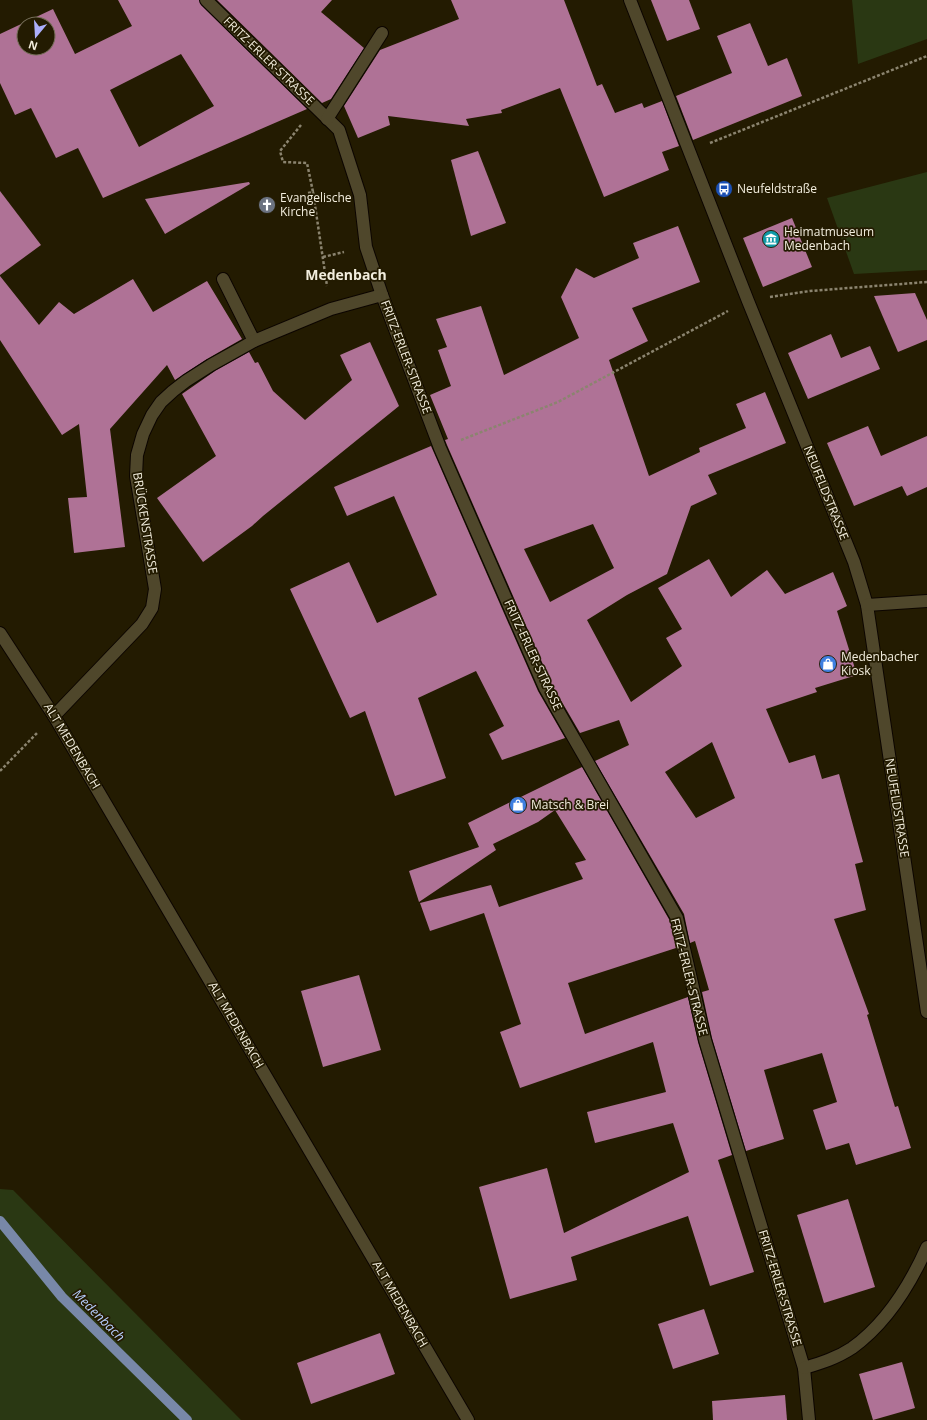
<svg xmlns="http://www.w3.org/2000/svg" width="927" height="1420" viewBox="0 0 927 1420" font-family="'Open Sans',sans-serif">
  <rect width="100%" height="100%" fill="#231b01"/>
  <g fill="#2a3813">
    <path d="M 852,0 L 927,0 L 927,39 L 858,64 Z"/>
    <path d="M 927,172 L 927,270 L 854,274 L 827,198 Z"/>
    <path d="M 0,1189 L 13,1190 L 241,1420 L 0,1420 Z"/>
  </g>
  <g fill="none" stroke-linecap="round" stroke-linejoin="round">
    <path stroke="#7888a8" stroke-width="10" d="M 0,1221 L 62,1297 L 187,1420"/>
  </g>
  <g fill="#af7296" fill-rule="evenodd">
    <path d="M 118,0 L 199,0 L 201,5 L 307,109 L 103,198 L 78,148 L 56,158 L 31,108 L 15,115 L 0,83 L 0,34 L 53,9 L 75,54 L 132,26 ZM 24,24 L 48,24 L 48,48 L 24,48 ZM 181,54 L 214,106 L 139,147 L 110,90 Z"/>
    <path d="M 217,0 L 332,0 L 321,12 L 364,48 L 331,99 L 322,103 Z"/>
    <path d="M 451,0 L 564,0 L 597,86 L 602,84 L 615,113 L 642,103 L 644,108 L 662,101 L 679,146 L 662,152 L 669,170 L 604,197 L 560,88 L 501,110 L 502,113 L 466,119 L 469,126 L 388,116 L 390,125 L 358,138 L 344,106 L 380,50 L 459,19 Z"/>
    <path d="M 651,0 L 689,0 L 700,29 L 667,41 Z"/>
    <path d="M 750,23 L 768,66 L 787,58 L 802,96 L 693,140 L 676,96 L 732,73 L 717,36 Z"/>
    <path d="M 478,151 L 506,223 L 471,236 L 451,160 Z"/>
    <path d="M 249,182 L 250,184 L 165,234 L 145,199 Z"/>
    <path d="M 0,191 L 41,245 L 0,275 Z"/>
    <path d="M 792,218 L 812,267 L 763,287 L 743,238 Z"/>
    <path d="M 678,226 L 700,282 L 632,308 L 648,341 L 609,360 L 649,476 L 700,452 L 699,448 L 746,428 L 736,404 L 765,392 L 786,443 L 708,475 L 717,494 L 691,506 L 667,574 L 627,595 L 587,620 L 631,702 L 682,666 L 666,638 L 682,629 L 658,588 L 709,559 L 731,597 L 767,570 L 785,594 L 833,572 L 847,606 L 837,611 L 857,675 L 815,688 L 817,692 L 766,709 L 789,763 L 815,755 L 822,779 L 839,774 L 863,862 L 855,864 L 866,910 L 834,919 L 869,1014 L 867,1015 L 895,1107 L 898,1106 L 911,1148 L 856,1165 L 849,1143 L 826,1150 L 813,1110 L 837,1102 L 822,1053 L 764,1070 L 784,1139 L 746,1151 L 712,1038 L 702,992 L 709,990 L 695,941 L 690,943 L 684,914 L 595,761 L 629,745 L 619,720 L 580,733 L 552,685 L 447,445 L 445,440 L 448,439 L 430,395 L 451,386 L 438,350 L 447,347 L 436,319 L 481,306 L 504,375 L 579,338 L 561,297 L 576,268 L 594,278 L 639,258 L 633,243 ZM 593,524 L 614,568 L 550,602 L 524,549 ZM 712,742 L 735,798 L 696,818 L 665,772 Z"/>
    <path d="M 0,276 L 39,325 L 59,302 L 74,314 L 133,279 L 153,312 L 207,281 L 242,339 L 207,359 L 175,380 L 167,365 L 110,429 L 125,547 L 74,553 L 68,498 L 87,497 L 79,424 L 62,435 L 0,340 Z"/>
    <path d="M 915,293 L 927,320 L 927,340 L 898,352 L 874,296 Z"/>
    <path d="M 831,334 L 841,358 L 870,346 L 880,369 L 808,399 L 788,353 Z"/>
    <path d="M 370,342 L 399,406 L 263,516 L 252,526 L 203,562 L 157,498 L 216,456 L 182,394 L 215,371 L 249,352 L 255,363 L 258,362 L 273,391 L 305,420 L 352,380 L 340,355 Z"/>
    <path d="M 868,426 L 881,456 L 927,436 L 927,487 L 907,496 L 902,486 L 854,506 L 827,443 Z"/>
    <path d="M 431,446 L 538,691 L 565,738 L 502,760 L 489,734 L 504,726 L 476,671 L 418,698 L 446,778 L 395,796 L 365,711 L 350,718 L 290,589 L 349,562 L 377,623 L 437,595 L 394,496 L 347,516 L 334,487 Z"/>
    <path d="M 582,767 L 670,921 L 676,948 L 568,983 L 585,1034 L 688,997 L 698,1042 L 732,1155 L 718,1160 L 754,1272 L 710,1286 L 688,1216 L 571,1257 L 577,1280 L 510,1299 L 479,1187 L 547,1168 L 564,1233 L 689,1172 L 673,1123 L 595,1143 L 587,1112 L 666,1092 L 653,1042 L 520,1088 L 500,1032 L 521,1024 L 484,913 L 430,931 L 420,903 L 491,885 L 499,907 L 583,879 L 575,863 L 586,860 L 555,810 L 538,822 L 493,844 L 496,850 L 419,902 L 409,871 L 479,847 L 468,823 Z"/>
    <path d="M 359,975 L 381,1050 L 323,1067 L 301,991 Z"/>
    <path d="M 848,1199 L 875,1287 L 824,1303 L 797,1215 Z"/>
    <path d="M 704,1309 L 719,1354 L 673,1369 L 658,1324 Z"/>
    <path d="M 380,1333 L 395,1374 L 311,1404 L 297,1363 Z"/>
    <path d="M 902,1362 L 915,1408 L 873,1420 L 859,1374 Z"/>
    <path d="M 785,1395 L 787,1420 L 713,1420 L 712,1401 Z"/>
  </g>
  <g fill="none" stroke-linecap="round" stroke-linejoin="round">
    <g stroke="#0c0500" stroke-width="14">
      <g id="minor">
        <path d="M 206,0 L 339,130 L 360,195 L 366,247 L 382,295 L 440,448 L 545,688 L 677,918 L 705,1040 L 804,1368 L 809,1420"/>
        <path d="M 630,0 L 748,301 L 854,562 L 867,605 L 927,1012"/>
        <path d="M 327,119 L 382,33"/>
        <path d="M 223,279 L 254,341"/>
        <path d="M 867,605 L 927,601"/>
        <path d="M 0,633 L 54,716 L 468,1420"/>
        <path d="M 54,716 L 142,624 L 152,608 L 155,589 L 136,476 L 137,455 L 143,434 L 152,415 L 161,402 L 173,391 L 186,381 L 211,365 L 254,341 L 331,309 L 382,295"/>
        <path d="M 804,1368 C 821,1363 837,1358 852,1348 C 887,1323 910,1285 927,1247"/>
      </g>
    </g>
    <g stroke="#8b846f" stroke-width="2.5" stroke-dasharray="3 2" stroke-linecap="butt">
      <path d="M 301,125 L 280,151 L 283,162 L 307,163 L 313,192"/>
      <path d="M 710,143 L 927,56"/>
      <path d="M 308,193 L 313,192 L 327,286"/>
      <path d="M 323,257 L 344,252"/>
      <path d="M 770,297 L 810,291 L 927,282"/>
      <path d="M 461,440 L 558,402 L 728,311"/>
      <path d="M 0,771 L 37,733"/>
    </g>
    <use href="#minor" stroke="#4f472b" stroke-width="12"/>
  </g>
  <defs>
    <g id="bus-disc" transform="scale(0.9)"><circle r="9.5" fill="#1a4fb4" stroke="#231b01"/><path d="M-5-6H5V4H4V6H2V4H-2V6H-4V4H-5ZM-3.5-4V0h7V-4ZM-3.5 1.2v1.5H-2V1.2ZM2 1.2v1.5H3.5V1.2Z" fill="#fff"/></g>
    <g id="church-disc" transform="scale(0.9)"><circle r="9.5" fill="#6b7280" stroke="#231b01"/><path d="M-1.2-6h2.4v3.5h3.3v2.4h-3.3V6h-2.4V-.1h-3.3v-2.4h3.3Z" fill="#fff"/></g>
    <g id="museum-disc" transform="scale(0.9)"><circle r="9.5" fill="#0f9aa8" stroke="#231b01"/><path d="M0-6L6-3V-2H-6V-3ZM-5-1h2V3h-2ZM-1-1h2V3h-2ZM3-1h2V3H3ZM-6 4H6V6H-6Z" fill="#fff"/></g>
    <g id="shop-disc" transform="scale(0.9)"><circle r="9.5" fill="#3f7fe0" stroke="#231b01"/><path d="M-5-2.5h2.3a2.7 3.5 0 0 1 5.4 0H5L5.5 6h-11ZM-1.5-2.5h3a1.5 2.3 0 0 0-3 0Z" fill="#fff"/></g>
  </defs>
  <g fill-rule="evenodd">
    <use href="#bus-disc" x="724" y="189"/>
    <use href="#church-disc" x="267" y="205"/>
    <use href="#museum-disc" x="771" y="239"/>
    <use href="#shop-disc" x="828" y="664"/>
    <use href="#shop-disc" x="518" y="805"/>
  </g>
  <g text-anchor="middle" stroke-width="3.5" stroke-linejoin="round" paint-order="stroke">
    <g font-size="12" fill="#f2eddd" stroke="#231b01">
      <text transform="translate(269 61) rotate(44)" y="4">FRITZ-ERLER-STRASSE</text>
      <text transform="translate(406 357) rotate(69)" y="4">FRITZ-ERLER-STRASSE</text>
      <text transform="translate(826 493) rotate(68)" y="4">NEUFELDSTRASSE</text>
      <text transform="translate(145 523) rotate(81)" y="4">BRÜCKENSTRASSE</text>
      <text transform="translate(533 655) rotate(65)" y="4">FRITZ-ERLER-STRASSE</text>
      <text transform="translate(72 746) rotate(59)" y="4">ALT MEDENBACH</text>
      <text transform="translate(897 808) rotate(81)" y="4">NEUFELDSTRASSE</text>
      <text transform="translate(689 977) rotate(76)" y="4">FRITZ-ERLER-STRASSE</text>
      <text transform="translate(236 1025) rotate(60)" y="4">ALT MEDENBACH</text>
      <text transform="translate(780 1288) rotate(73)" y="4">FRITZ-ERLER-STRASSE</text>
      <text transform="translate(400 1304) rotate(60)" y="4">ALT MEDENBACH</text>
    </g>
    <g font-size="12" fill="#f2eddd" stroke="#231b01" text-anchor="start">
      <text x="737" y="193">Neufeldstraße</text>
      <text x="280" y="202">Evangelische<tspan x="280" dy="14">Kirche</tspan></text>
      <text x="784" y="236">Heimatmuseum<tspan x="784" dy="14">Medenbach</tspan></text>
      <text x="841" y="661">Medenbacher<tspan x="841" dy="14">Kiosk</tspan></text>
      <text x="531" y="809">Matsch &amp; Brei</text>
    </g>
    <g font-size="13" font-style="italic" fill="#b6cefe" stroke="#231b01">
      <text transform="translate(99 1315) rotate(45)" y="5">Medenbach</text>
    </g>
    <g font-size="14" font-weight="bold" fill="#f2eddd" stroke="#231b01">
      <text x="346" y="280">Medenbach</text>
    </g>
  </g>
  <g transform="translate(36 36) rotate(198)"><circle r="19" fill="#231b01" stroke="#766f59"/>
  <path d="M0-3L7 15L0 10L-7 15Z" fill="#acaffb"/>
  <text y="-6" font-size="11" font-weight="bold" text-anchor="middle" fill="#f2eddd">N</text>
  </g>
</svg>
